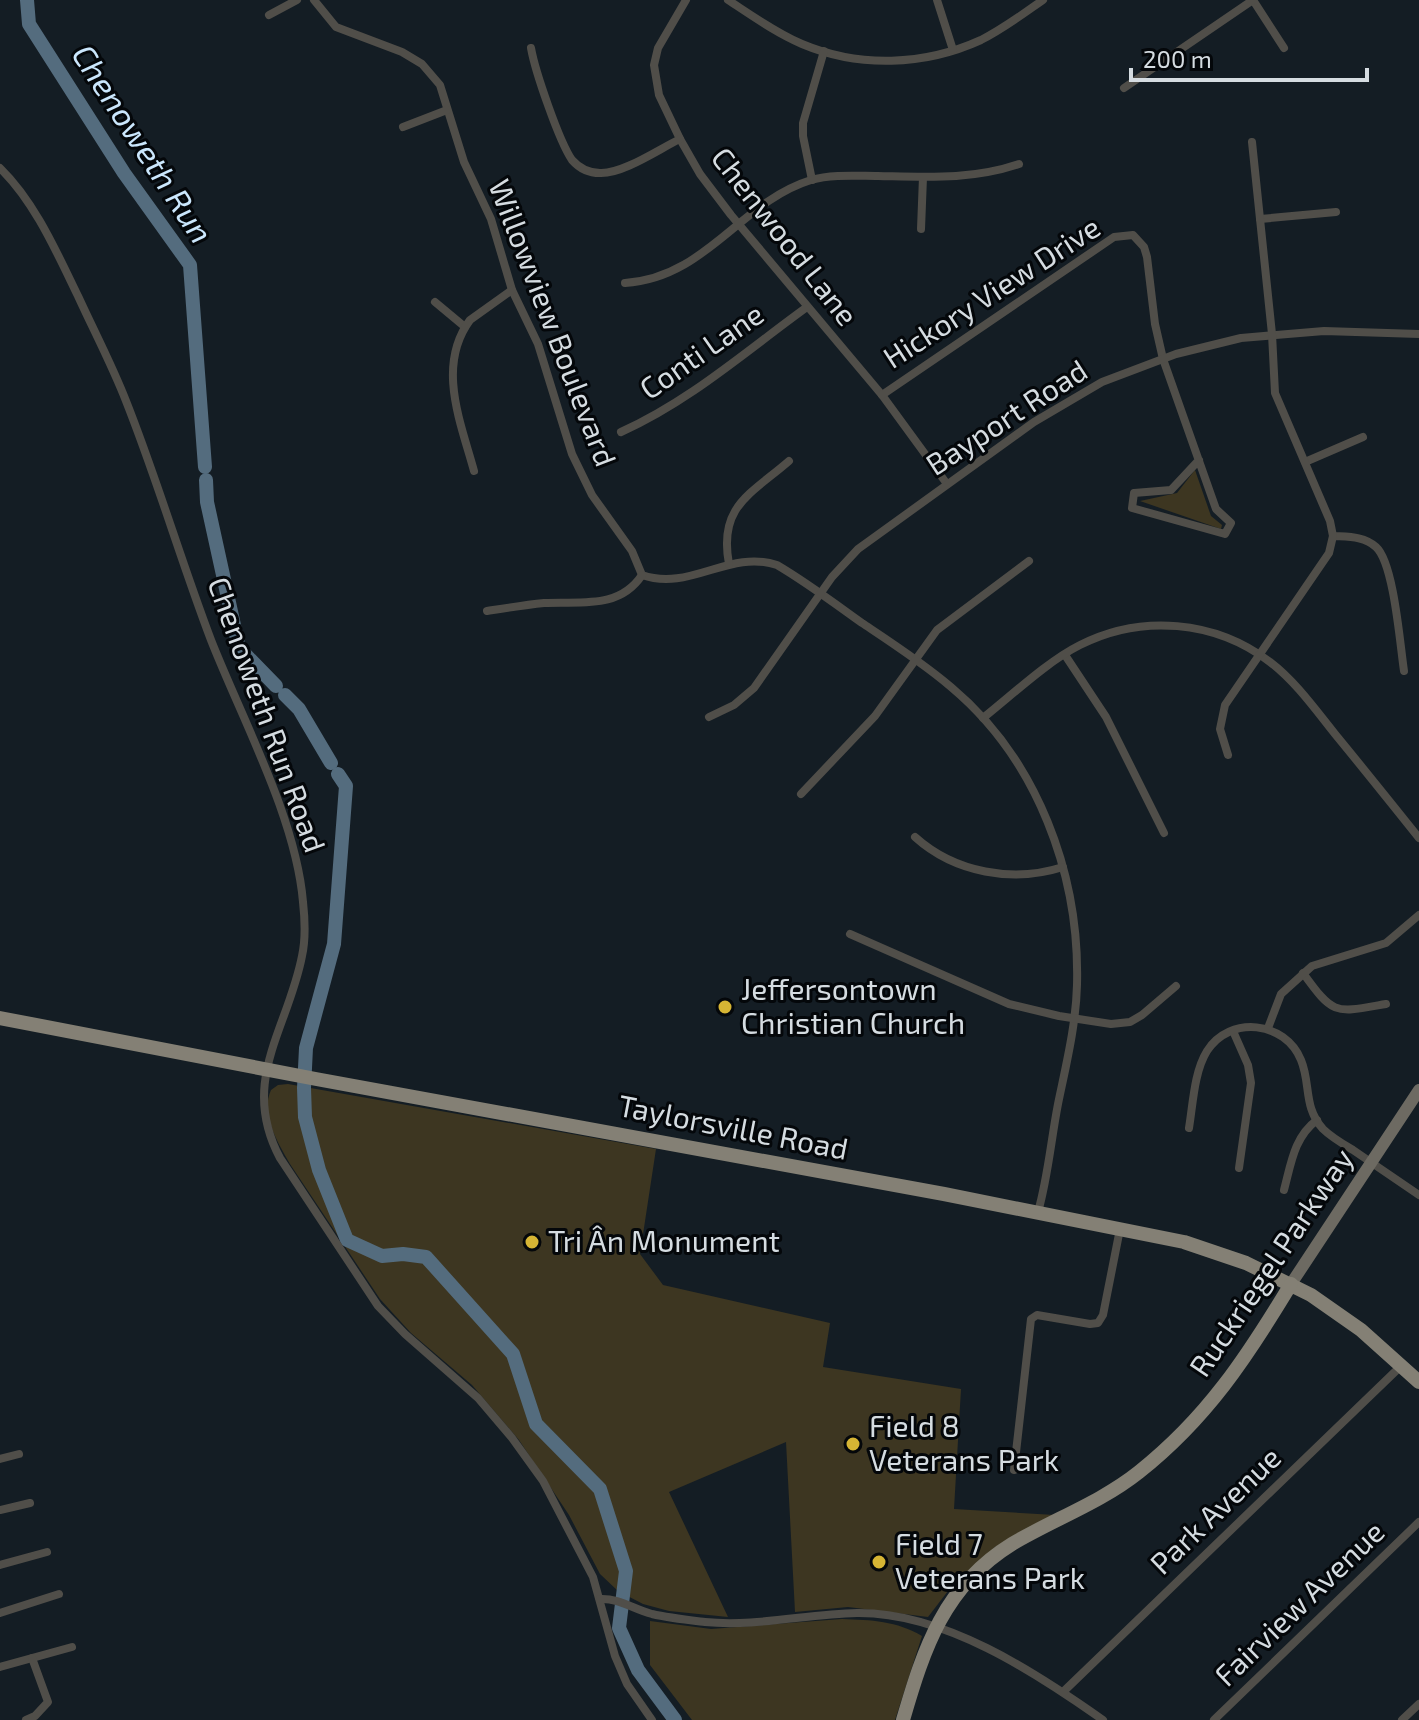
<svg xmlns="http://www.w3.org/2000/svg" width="1419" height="1720" viewBox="0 0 1419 1720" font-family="'Exo 2',sans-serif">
  <rect width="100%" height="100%" fill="#141d24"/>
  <g fill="#3d3621">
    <path d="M 1195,470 L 1211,516 L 1222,525 L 1221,529 L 1140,501 L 1177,493 Z"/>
    <path d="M 288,1084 L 656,1149 L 640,1254 L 663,1285 L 830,1323 L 823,1367 L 961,1389 L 954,1509 L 1055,1515 L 995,1547 L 948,1591 L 928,1617 L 848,1607 L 795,1612 L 786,1442 L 669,1492 L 728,1617 L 669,1611 L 643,1604 L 618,1591 L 600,1574 L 569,1515 L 519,1440 L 472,1385 L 411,1333 L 380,1299 L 290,1164 C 278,1143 260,1114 271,1090 L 278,1085 Z"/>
    <path d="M 842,1619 C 871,1620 897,1621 922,1636 L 895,1720 L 692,1720 L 650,1665 L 650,1621 L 711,1629 Z"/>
  </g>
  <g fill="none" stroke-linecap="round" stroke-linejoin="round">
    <g stroke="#546c7e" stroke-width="14">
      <path d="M 27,0 L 29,24 L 124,173 L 190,265 L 205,467"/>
      <path d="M 206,480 L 207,502 L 239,648 L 276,686"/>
      <path d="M 285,695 L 299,709 L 331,763"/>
      <path d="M 338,774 L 346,786 L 334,944 L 306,1048 L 304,1088 L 305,1117 L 319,1170 L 347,1240 L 382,1256 L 403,1254 L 426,1257 L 513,1354 L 536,1424 L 600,1489 L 626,1571 L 619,1628 L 638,1670 L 675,1720"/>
    </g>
    <g stroke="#504e49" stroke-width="8">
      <path d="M 314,0 L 336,27 L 402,52 L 422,64 L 440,85 L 464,162 L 491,219 L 512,290 L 538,344 L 572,454 L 592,495 L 632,551 L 642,575 C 690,592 729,549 777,565 C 806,582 834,603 862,623 C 892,643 923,663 951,687 C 1037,759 1080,874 1077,985 C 1076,1025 1066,1065 1058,1104 C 1051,1140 1048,1177 1038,1212"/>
      <path d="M 686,0 L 658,48 L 654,65 L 659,95 L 680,139 L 700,174 L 731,215 L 882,395 L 947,484"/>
      <path d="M 728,0 C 751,15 776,33 802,44 C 859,68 924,66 981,40 C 1003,29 1023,14 1043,0"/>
      <path d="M 937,0 L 953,50"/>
      <path d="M 1253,0 L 1284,48"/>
      <path d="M 269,15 L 297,0"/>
      <path d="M 531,48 C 535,71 559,141 572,160 C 579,168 589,173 600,173 C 623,174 659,149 680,139"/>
      <path d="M 1124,88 L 1253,0"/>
      <path d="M 403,127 L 447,110"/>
      <path d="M 0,168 C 35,202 57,253 78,296 C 94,331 112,365 126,401 C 157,479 181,561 211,640 C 242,719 296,818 303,902 C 305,920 306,938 302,956 C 288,1029 239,1081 280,1158 L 378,1306 L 405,1334 L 478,1398 L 512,1438 L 543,1481 L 593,1577 L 615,1656 L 627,1684 L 652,1720"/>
      <path d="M 812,180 L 803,136 L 803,123 L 824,51"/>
      <path d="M 1260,219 L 1336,212"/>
      <path d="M 921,229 L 923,177"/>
      <path d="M 625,283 C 706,278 740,202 811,180 C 832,174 857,176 878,176 C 927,177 972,180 1019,164"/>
      <path d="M 435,302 L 465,327"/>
      <path d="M 882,395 L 1114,237 L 1133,235 L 1144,247 L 1147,257 L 1155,324 L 1163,359 L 1216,509 L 1231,523 L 1225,534 L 1132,508 L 1134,493 L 1171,490 L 1199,460"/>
      <path d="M 621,432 C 690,401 746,351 807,307"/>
      <path d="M 1305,462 L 1363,437"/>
      <path d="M 474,471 C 461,423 436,366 470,320 L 512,290"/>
      <path d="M 1333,536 C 1348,537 1364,536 1376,547 C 1394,563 1400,645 1404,671"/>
      <path d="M 729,564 C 718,506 751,494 789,461"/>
      <path d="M 487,611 C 506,608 524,605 544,603 C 579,601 619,610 642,575"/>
      <path d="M 1065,655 L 1106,717 L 1164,833"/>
      <path d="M 709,717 L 734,705 L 754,688 L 832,577 L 858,549 L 1034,422 L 1102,382 L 1176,354 L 1241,338 L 1324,331 L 1419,334"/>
      <path d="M 983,718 C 1012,695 1048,661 1080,645 C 1141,614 1215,620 1270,662 C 1295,681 1315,709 1335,734 C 1363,768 1391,803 1419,838"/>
      <path d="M 1228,755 L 1220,729 L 1225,705 L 1329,553 L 1333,536 L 1330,521 L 1275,393 L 1272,334 L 1252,142"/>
      <path d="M 801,794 L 875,716 L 937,630 L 1029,561"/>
      <path d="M 915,837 C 955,873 1013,883 1063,867"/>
      <path d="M 850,934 L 1009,1004 L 1059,1016 L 1111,1024 L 1130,1022 L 1142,1015 L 1176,986"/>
      <path d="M 1303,973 C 1334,1016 1335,1013 1386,1004"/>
      <path d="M 1268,1028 L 1281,994 L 1312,966 L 1386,943 L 1419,915"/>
      <path d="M 1233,1031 L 1248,1065 L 1251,1083 L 1239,1168"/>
      <path d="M 1189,1128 C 1193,1104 1194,1072 1207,1051 C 1230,1015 1285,1021 1301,1060 C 1311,1084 1303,1107 1323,1129 C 1331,1137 1343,1144 1353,1150 C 1375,1165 1397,1180 1419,1195"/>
      <path d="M 1284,1190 C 1291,1164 1294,1137 1317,1120"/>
      <path d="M 0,1459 L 19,1454"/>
      <path d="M 1014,1470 L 1031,1319 L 1037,1315 L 1090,1324 L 1098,1323 L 1103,1315 L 1120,1229"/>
      <path d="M 0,1510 L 30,1503"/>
      <path d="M 0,1565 L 47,1552"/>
      <path d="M 600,1599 C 619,1598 633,1609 652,1614 C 669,1618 688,1620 705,1622 C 756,1627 806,1614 857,1613 C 944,1612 1035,1672 1103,1720"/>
      <path d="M 0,1613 L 59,1594"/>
      <path d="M 0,1667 L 72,1647"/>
      <path d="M 1063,1692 L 1402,1365"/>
      <path d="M 26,1720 L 35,1716 L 48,1702 L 32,1658"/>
      <path d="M 1214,1720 L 1419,1522"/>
      <path d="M 1402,1720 L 1419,1704"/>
    </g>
    <path stroke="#6d6a62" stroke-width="12" d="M 1291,1284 L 1419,1090"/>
    <g stroke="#848075" stroke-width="14">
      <path d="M 0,1018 L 316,1079 L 944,1194 L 1184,1242 L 1246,1263 L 1311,1295 L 1361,1330 L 1419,1382"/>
      <path d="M 903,1720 C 924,1648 944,1586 1012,1544 C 1054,1519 1100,1503 1139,1472 C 1207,1418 1247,1357 1291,1284"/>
    </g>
  </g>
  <g fill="#d6b534" stroke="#04070a" stroke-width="3">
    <circle cx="725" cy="1007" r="8"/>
    <circle cx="532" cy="1242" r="8"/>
    <circle cx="853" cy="1444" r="8"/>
    <circle cx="879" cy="1562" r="8"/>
  </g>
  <g text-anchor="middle" stroke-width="6" stroke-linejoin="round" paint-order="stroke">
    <g font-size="30" fill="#d5dce1" stroke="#04070a">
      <text transform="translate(784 237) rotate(52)" y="10">Chenwood Lane</text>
      <text transform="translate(992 293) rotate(-33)" y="10">Hickory View Drive</text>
      <text transform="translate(552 323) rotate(69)" y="10">Willowview Boulevard</text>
      <text transform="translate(702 352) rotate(-35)" y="10">Conti Lane</text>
      <text transform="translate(1007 418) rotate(-33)" y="10">Bayport Road</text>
      <text transform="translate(266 715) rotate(70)" y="10">Chenoweth Run Road</text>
      <text transform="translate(733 1128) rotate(11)" y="10">Taylorsville Road</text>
      <text transform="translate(1272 1263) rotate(-56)" y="10">Ruckriegel Parkway</text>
      <text transform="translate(1216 1511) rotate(-44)" y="10">Park Avenue</text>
      <text transform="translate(1300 1604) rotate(-44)" y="10">Fairview Avenue</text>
    </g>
    <g font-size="30" fill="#d5dce1" stroke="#04070a" text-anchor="start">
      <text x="741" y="1000">Jeffersontown<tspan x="741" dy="34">Christian Church</tspan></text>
      <text x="548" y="1252">Tri Ân Monument</text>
      <text x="869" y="1437">Field 8<tspan x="869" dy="34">Veterans Park</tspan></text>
      <text x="895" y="1555">Field 7<tspan x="895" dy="34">Veterans Park</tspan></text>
    </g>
    <g font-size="32" font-style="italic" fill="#cbe7fd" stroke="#04070a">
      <text transform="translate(142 144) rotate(57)" y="11">Chenoweth Run</text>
    </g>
  </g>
  <path d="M1131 68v12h236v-12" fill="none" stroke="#d5dce1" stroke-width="4"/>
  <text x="1143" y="68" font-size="24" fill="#d5dce1" stroke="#04070a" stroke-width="6" paint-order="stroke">200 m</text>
</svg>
